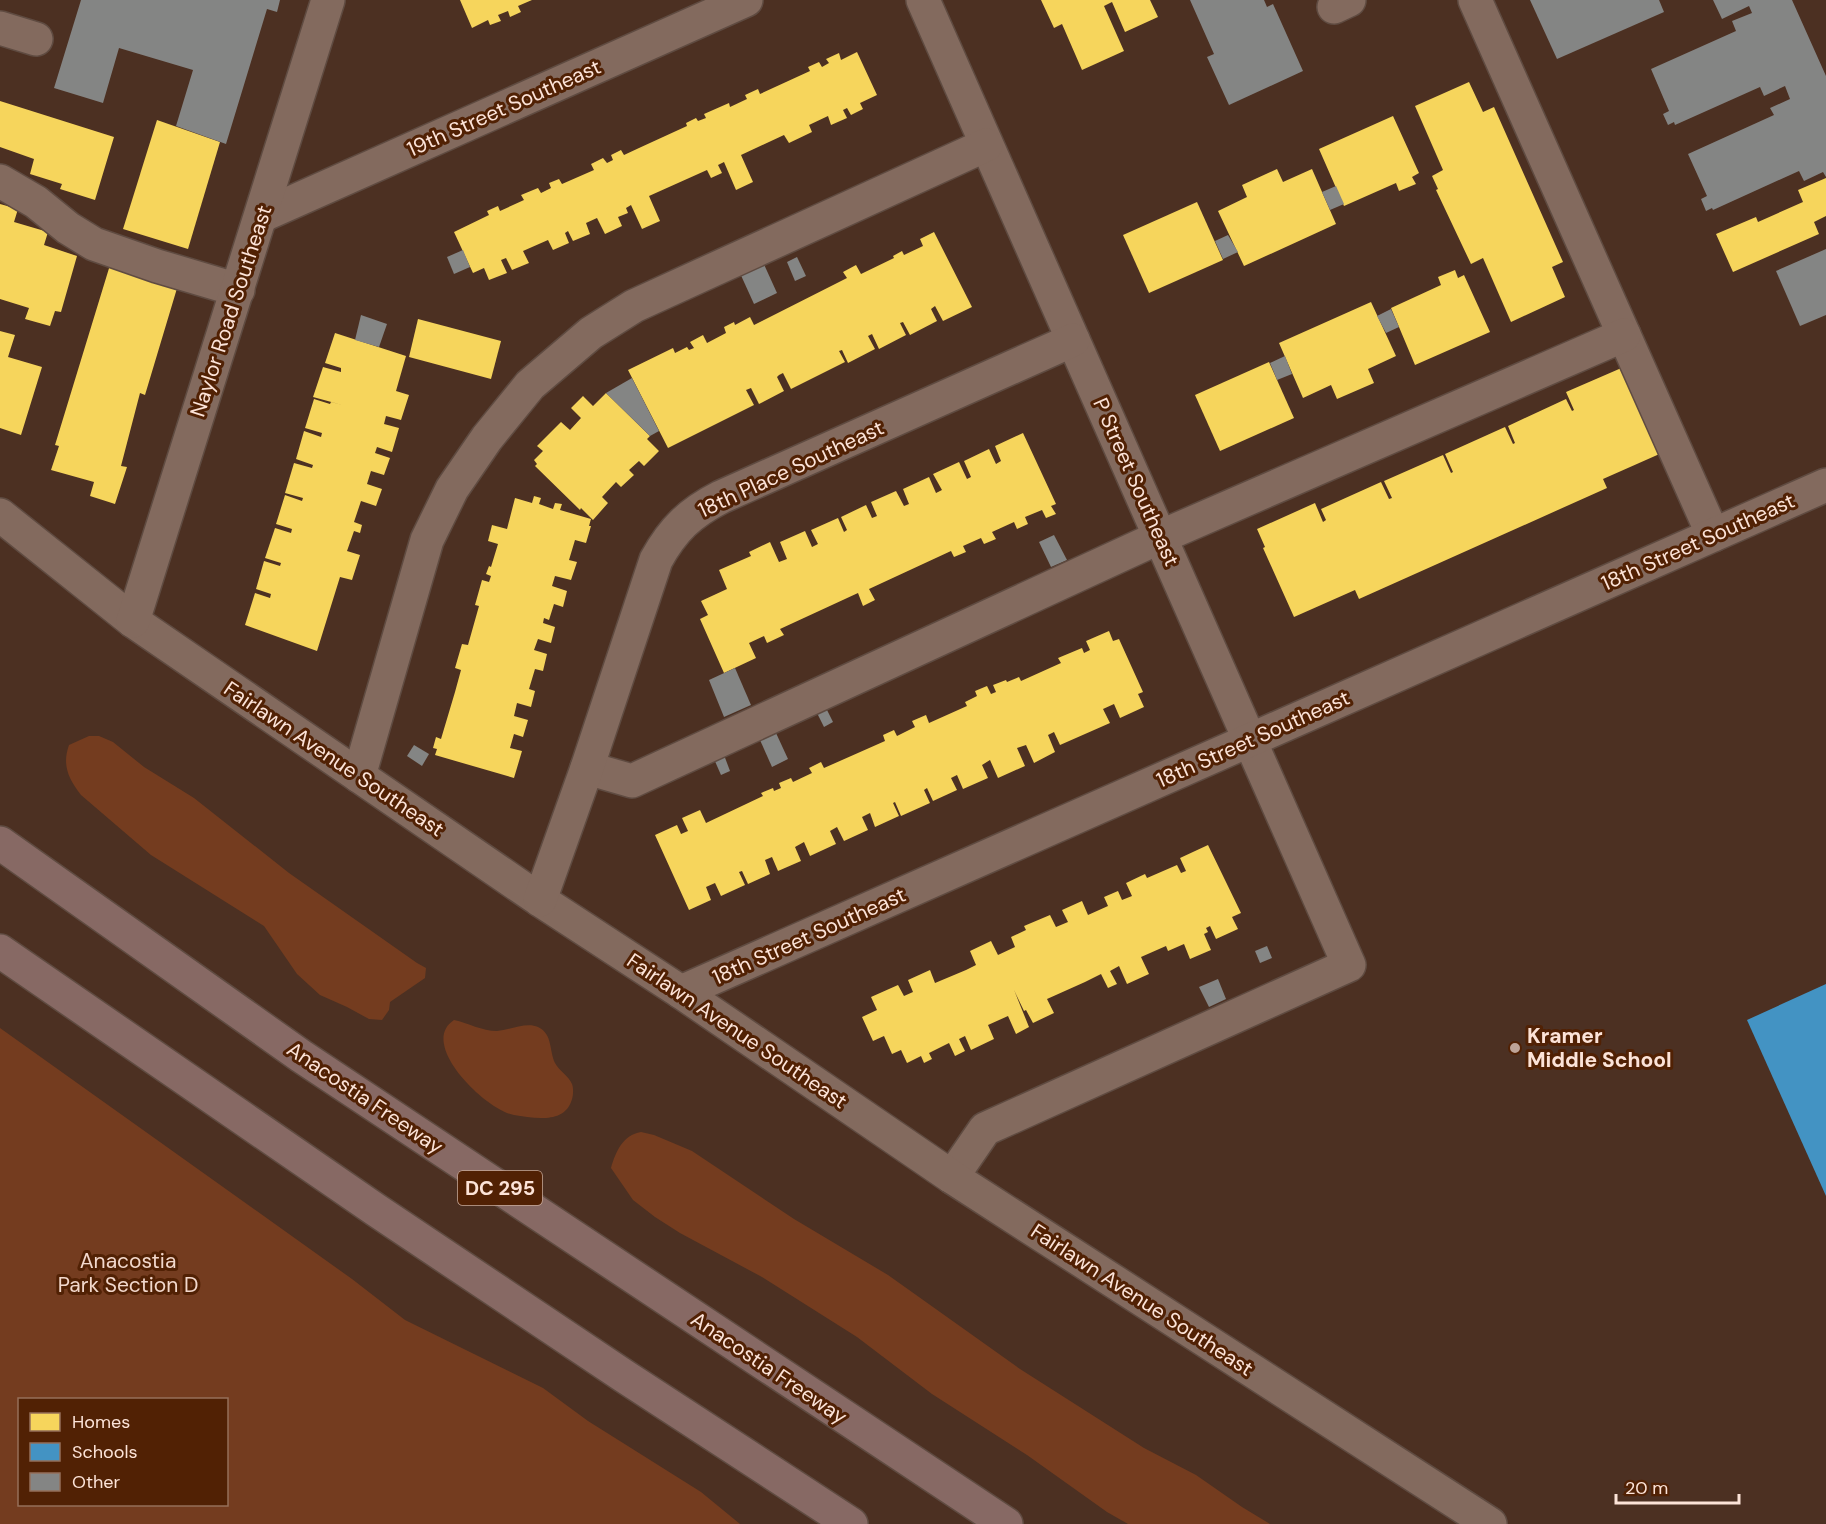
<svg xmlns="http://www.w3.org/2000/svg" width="1826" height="1524" viewBox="0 0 1826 1524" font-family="'DM Sans',sans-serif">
  <rect width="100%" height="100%" fill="#4c3022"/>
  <g fill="#743c1f" fill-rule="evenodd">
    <path d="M 89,736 L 99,736 L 113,742 L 144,767 L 194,798 L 289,873 L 417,963 L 426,968 L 425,978 L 390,1002 L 389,1010 L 382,1020 L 369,1019 L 347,1007 L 320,995 L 297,974 L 264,926 L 151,855 L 81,795 C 68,778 62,765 69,745 Z"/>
    <path d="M 454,1020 C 468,1023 482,1031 497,1031 C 510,1030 526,1022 538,1027 C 553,1034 549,1051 555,1063 C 559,1071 569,1076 572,1084 C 574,1089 573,1098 571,1102 C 563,1124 533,1118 514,1115 C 487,1111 417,1044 454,1020 Z"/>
    <path d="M 0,1028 L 352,1279 L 405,1320 L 543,1388 L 588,1421 L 701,1492 L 740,1524 L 0,1524 ZM 20,1400 L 226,1400 L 226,1504 L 20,1504 Z"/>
    <path d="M 641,1132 L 654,1135 L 692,1151 L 794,1219 L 888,1275 L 1020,1369 L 1144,1448 L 1196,1475 L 1242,1507 L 1270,1524 L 1128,1524 L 1107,1512 L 1027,1455 L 932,1394 L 857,1337 L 762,1277 L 680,1233 L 655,1217 L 633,1200 L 611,1168 C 616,1151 623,1135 641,1132 Z"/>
  </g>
  <g fill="#f6d55c">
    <path d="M 460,0 L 532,0 L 518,6 L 521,12 L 510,17 L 508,11 L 498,15 L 501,21 L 490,25 L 488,20 L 472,28 Z"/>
    <path d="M 1041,0 L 1150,0 L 1158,17 L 1125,32 L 1112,2 L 1104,6 L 1124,51 L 1082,70 L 1062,24 L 1054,28 Z"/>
    <path d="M 857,52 L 877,95 L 860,103 L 863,109 L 851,115 L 847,108 L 843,110 L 847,118 L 831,125 L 828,116 L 809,125 L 812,132 L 789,143 L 784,135 L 741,155 L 753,182 L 736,190 L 724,162 L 718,165 L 722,173 L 711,178 L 707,170 L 649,196 L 660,221 L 642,229 L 631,205 L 626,208 L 628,213 L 618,217 L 622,226 L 605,234 L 597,218 L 586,223 L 590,234 L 573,241 L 568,231 L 565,233 L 569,243 L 553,250 L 548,240 L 523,251 L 529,263 L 512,270 L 506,258 L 501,260 L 507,273 L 489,280 L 484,268 L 473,273 L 454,232 L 489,215 L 487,211 L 498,206 L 500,211 L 524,200 L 521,195 L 538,188 L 541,193 L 551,188 L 549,183 L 559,179 L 562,184 L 594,170 L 591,164 L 603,158 L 607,163 L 613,160 L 611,155 L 621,150 L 624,155 L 639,148 L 687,126 L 686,123 L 696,118 L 698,121 L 706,118 L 704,114 L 729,103 L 730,107 L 747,99 L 745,95 L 758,89 L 760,94 L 810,71 L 808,67 L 819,62 L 822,67 L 829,63 L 826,59 L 839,53 L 841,60 Z"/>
    <path d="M 1469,82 L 1483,112 L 1494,107 L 1563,262 L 1552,267 L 1565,297 L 1511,322 L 1483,258 L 1471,264 L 1436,190 L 1438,189 L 1432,176 L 1443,170 L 1415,106 Z"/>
    <path d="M 0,101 L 114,137 L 95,200 L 60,189 L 62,184 L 30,174 L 34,159 L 0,147 Z"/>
    <path d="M 1393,116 L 1419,173 L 1412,177 L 1416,184 L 1399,191 L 1396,183 L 1344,206 L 1319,149 Z"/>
    <path d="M 157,120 L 220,142 L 188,249 L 123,229 Z"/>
    <path d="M 1277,169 L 1283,182 L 1312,169 L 1336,224 L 1244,266 L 1218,211 L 1247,197 L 1242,185 Z"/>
    <path d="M 1826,178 L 1826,216 L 1814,222 L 1819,234 L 1733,272 L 1716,234 L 1756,217 L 1758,222 L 1803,202 L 1798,190 Z"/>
    <path d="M 1197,202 L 1223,260 L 1149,293 L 1123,235 Z"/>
    <path d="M 0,204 L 18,209 L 14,222 L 48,232 L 44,245 L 77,256 L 61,312 L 55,311 L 50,326 L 25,319 L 29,308 L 0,299 Z"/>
    <path d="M 934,232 L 972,307 L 943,321 L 935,306 L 931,309 L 937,321 L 910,335 L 903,322 L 900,323 L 906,335 L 879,349 L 872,334 L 868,336 L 875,349 L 848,363 L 842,350 L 839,351 L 845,362 L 791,389 L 783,373 L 779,375 L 777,377 L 784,391 L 759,404 L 751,388 L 746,390 L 754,405 L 668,448 L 628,370 L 673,348 L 675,353 L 687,347 L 689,350 L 694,348 L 690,342 L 703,335 L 707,343 L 726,333 L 724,327 L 734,322 L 735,325 L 750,317 L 754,325 L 847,278 L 843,272 L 856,265 L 861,274 L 894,258 L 893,256 L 902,251 L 904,255 L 923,246 L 920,239 Z"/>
    <path d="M 110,265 L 178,285 L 145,395 L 140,393 L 121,466 L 127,467 L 115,504 L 90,496 L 94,482 L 51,470 L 59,446 L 55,445 Z"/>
    <path d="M 1455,270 L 1458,278 L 1464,275 L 1490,332 L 1415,365 L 1391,308 L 1441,285 L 1438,277 Z"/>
    <path d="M 1371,302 L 1396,356 L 1368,369 L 1374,383 L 1337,399 L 1331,385 L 1303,398 L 1279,343 Z"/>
    <path d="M 418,319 L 501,341 L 491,379 L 409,357 Z"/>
    <path d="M 0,331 L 15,335 L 8,357 L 42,367 L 21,435 L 0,428 Z"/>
    <path d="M 335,333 L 406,356 L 396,391 L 409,395 L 401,420 L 386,416 L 384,424 L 399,428 L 392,452 L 377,447 L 375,453 L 390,458 L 384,475 L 371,471 L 367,484 L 382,489 L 376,506 L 361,501 L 354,522 L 362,525 L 360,533 L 354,531 L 347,551 L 360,555 L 352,580 L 340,577 L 317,651 L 245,625 L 255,593 L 270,598 L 271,594 L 256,589 L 264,561 L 280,566 L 281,563 L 265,558 L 275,528 L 291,533 L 292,529 L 276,524 L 285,495 L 302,501 L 303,498 L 285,493 L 294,463 L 312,468 L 313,465 L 296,459 L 304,431 L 321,437 L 322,433 L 305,428 L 314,399 L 330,404 L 331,402 L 346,406 L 313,397 L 323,367 L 341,372 L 341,368 L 325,363 Z"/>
    <path d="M 1269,362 L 1294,418 L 1220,451 L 1195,395 Z"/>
    <path d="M 1626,366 L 1664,452 L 1603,479 L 1607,488 L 1359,599 L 1355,590 L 1294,617 L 1263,548 L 1265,547 L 1257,529 L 1315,503 L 1323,522 L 1326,520 L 1321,509 L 1381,482 L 1389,499 L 1392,498 L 1384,481 L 1443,455 L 1451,473 L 1453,472 L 1445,454 L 1505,427 L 1513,444 L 1515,443 L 1508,426 L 1566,399 L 1572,411 L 1574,410 L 1566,392 Z"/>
    <path d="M 606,393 L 650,436 L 647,439 L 659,451 L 644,466 L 639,461 L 629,470 L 634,475 L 621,487 L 616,482 L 602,497 L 608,503 L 593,520 L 581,508 L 580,510 L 535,466 L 537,464 L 534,460 L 543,451 L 537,446 L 561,422 L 570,430 L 581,418 L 571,408 L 583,396 L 593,406 Z"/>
    <path d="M 1023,433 L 1056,504 L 1051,506 L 1056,514 L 1046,518 L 1042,510 L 1025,517 L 1028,524 L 1017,529 L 1014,522 L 992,532 L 996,539 L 984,544 L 981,538 L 963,546 L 966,552 L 954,557 L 951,551 L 869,589 L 875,600 L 863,606 L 858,593 L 780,629 L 784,635 L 767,643 L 764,636 L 749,643 L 756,658 L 724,673 L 700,619 L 708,615 L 701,601 L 727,589 L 719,570 L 751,556 L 749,552 L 770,542 L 779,562 L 787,559 L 780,542 L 805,531 L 812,547 L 818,544 L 811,530 L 838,518 L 844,532 L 847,530 L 841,517 L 866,505 L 872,518 L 877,516 L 871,502 L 896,491 L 904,506 L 909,504 L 903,489 L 929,477 L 936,493 L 942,490 L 933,474 L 959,462 L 967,479 L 971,477 L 964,461 L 989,449 L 996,464 L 1001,461 L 995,446 Z"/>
    <path d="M 534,496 L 541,498 L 539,504 L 553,509 L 555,503 L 562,504 L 560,510 L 591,519 L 589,526 L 591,526 L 586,543 L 575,540 L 569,560 L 577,562 L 571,580 L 555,576 L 552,586 L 567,591 L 563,607 L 554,604 L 549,620 L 544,618 L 543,623 L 555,627 L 551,643 L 538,639 L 534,650 L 547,654 L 543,671 L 535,669 L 529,689 L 535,691 L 531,707 L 517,703 L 514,716 L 528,720 L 523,737 L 514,734 L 510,748 L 522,751 L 514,778 L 435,755 L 437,749 L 433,748 L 436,737 L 441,739 L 455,692 L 461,670 L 455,668 L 462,644 L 468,645 L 479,606 L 475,605 L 482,580 L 489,582 L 491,576 L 486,574 L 489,566 L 491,567 L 498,544 L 488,541 L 492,525 L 507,529 L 515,498 L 532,503 Z"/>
    <path d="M 1109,631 L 1113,641 L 1119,639 L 1143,692 L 1138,694 L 1144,707 L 1120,718 L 1114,704 L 1103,709 L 1110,723 L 1060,745 L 1054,732 L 1048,735 L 1055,752 L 1034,763 L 1026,745 L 1017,748 L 1025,766 L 998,778 L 990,760 L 982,765 L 988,778 L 963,789 L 957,775 L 951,778 L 957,790 L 933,801 L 927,788 L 924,790 L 930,803 L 901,816 L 895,802 L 893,803 L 899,816 L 875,827 L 870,813 L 862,817 L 868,830 L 844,841 L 837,827 L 830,831 L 836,844 L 810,856 L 804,842 L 795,847 L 801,861 L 778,871 L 772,857 L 765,860 L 770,874 L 748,884 L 742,871 L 739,872 L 745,885 L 721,896 L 715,883 L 706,887 L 711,900 L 689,910 L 655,835 L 677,825 L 681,834 L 688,831 L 682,818 L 700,810 L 706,823 L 763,796 L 761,793 L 773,788 L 774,791 L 781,788 L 779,783 L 791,778 L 793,782 L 812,773 L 809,768 L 821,762 L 824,768 L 885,741 L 883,735 L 894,730 L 897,736 L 915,727 L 912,721 L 926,715 L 929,723 L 967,706 L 965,702 L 977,696 L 975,691 L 987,686 L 991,694 L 996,692 L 993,685 L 1006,680 L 1007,682 L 1019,677 L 1021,681 L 1061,663 L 1058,658 L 1082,648 L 1084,653 L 1090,650 L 1086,641 Z"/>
    <path d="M 1208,845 L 1241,913 L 1232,917 L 1238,929 L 1216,939 L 1210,926 L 1206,928 L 1208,932 L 1204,934 L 1211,950 L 1190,959 L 1184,944 L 1168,951 L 1166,946 L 1141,957 L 1149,974 L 1127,984 L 1119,966 L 1110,971 L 1117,984 L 1108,988 L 1101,974 L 1085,982 L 1047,999 L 1054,1013 L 1033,1023 L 1026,1010 L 1024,1011 L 1014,990 L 1029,1027 L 1016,1034 L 1008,1016 L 988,1025 L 994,1039 L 971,1050 L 965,1036 L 959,1039 L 965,1051 L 955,1056 L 949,1043 L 929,1053 L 932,1059 L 924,1063 L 921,1056 L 907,1063 L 901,1050 L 892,1054 L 884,1036 L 873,1041 L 862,1017 L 877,1010 L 871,997 L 898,985 L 904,996 L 913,992 L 908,980 L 930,970 L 935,983 L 966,970 L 976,965 L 970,951 L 991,941 L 998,955 L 1015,947 L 1011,937 L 1026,930 L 1024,926 L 1050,915 L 1056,927 L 1068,922 L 1062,910 L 1082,901 L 1088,915 L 1108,906 L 1104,897 L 1118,891 L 1122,900 L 1132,896 L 1126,883 L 1145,874 L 1147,878 L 1177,865 L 1181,873 L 1186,871 L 1180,858 Z"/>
  </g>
  <path fill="#4393c3" d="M 1826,984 L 1826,1196 L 1747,1020 Z"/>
  <g fill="#848584">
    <path d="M 81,0 L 280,0 L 277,12 L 267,9 L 226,144 L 176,126 L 193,70 L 119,48 L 103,103 L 54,88 Z"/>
    <path d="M 1190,0 L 1264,0 L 1267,7 L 1273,4 L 1303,71 L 1229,105 L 1207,57 L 1214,54 Z"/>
    <path d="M 1530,0 L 1659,0 L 1664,12 L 1557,59 Z"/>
    <path d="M 1713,0 L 1792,0 L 1826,76 L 1826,177 L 1823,172 L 1804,181 L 1799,171 L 1713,210 L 1712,208 L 1706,211 L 1701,199 L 1707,196 L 1688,154 L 1774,115 L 1770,108 L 1790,99 L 1785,86 L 1764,96 L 1760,87 L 1675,125 L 1674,122 L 1668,125 L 1663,114 L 1669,111 L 1651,69 L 1736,31 L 1732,21 L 1752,13 L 1749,6 L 1722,19 Z"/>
    <path d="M 1336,186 L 1344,204 L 1330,210 L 1322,192 Z"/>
    <path d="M 1228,235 L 1238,252 L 1223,259 L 1215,241 Z"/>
    <path d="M 1826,249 L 1826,315 L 1800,326 L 1776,271 Z"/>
    <path d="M 463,250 L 470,267 L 454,274 L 447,257 Z"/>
    <path d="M 797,257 L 806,276 L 795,281 L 787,262 Z"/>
    <path d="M 762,260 L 777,293 L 754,304 L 739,271 Z"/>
    <path d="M 1391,309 L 1399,327 L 1386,333 L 1377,316 Z"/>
    <path d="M 361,315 L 387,324 L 379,347 L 355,340 Z"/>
    <path d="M 1285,356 L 1292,374 L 1277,380 L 1270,363 Z"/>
    <path d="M 632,378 L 659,431 L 650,436 L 606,393 Z"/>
    <path d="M 1054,535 L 1067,560 L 1051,567 L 1039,542 Z"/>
    <path d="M 735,668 L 751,705 L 724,717 L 709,680 Z"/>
    <path d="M 826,708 L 833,722 L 824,727 L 817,713 Z"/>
    <path d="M 776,733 L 788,759 L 772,767 L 760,740 Z"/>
    <path d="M 414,745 L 429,754 L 422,766 L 407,756 Z"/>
    <path d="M 724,755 L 730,771 L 721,775 L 714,759 Z"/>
    <path d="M 1267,946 L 1272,958 L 1260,963 L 1255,951 Z"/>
    <path d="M 1218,979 L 1226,999 L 1209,1007 L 1199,987 Z"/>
  </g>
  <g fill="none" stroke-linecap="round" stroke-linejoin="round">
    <g stroke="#5f4b41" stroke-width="36">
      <g id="minor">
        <path d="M 923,0 L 1349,965 L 985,1129 L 952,1177"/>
        <path d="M 1475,0 L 1713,535"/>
        <path d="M 1334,7 L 1349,0"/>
        <path d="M 0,28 L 36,39"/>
        <path d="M 0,181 L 36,202 L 68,228 L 94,244 L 157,266 L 238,290"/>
        <path d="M 261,216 L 746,0"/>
        <path d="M 0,515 L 133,621 L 540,900 L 681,992 L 952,1177 L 1490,1524"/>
        <path d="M 133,621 L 328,0"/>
        <path d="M 587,768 L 632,781 L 1160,537 L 1624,335"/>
        <path d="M 359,776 L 427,540 L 452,489 L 487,438 L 530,385 L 591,333 L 634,306 L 986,145"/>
        <path d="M 540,900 L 587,768 L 656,560 C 673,529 690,513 721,497 L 1073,340"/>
        <path d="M 681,992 L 1826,485"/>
      </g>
    </g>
    <g stroke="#5f4b41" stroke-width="36">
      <g id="highway">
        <path d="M 0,843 L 301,1056 L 1006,1524"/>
        <path d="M 0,951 L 376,1210 L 624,1376 L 851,1524"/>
      </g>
    </g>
    <use href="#minor" stroke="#836a5e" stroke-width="33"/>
    <use href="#highway" stroke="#876964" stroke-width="33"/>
  </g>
  <circle fill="#bea498" stroke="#512104" stroke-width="2" cx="1515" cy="1048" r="6"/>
  <g text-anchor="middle" stroke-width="6" stroke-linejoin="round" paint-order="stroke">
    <rect fill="#512104" stroke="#c9a998" stroke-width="1.5" x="458" y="1171" width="84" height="34" rx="4.5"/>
    <g font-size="20" font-weight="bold" fill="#fce3d8">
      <text x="500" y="1195">DC 295</text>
    </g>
    <g font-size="21" fill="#fce3d8" stroke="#512104">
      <text transform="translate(504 108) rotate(-24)" y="7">19th Street Southeast</text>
      <text transform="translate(231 311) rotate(-72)" y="7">Naylor Road Southeast</text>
      <text transform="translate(791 469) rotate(-25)" y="7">18th Place Southeast</text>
      <text transform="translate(1136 482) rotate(66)" y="7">P Street Southeast</text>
      <text transform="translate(1698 542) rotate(-24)" y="7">18th Street Southeast</text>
      <text transform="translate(1253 739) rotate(-24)" y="7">18th Street Southeast</text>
      <text transform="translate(334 759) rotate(34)" y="7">Fairlawn Avenue Southeast</text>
      <text transform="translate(809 936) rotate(-24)" y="7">18th Street Southeast</text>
      <text transform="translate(737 1031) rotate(34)" y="7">Fairlawn Avenue Southeast</text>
      <text transform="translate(365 1098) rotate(34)" y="7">Anacostia Freeway</text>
      <text transform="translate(1142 1300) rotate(33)" y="7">Fairlawn Avenue Southeast</text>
      <text transform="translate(769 1368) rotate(34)" y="7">Anacostia Freeway</text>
    </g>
    <g font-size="21" font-weight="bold" fill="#fce3d8" stroke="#512104" text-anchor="start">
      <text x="1527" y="1043">Kramer<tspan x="1527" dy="24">Middle School</tspan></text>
    </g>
    <g font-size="21" fill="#f2d8cc" stroke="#512104">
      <text x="128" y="1268">Anacostia<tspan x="128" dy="24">Park Section D</tspan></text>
    </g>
  </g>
  <rect x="18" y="1398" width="210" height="108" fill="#512104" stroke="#956f59" stroke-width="1.5"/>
  <rect x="30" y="1413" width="30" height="18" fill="#f6d55c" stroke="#956f59" stroke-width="1.5"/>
  <text x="72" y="1428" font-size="18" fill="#fce3d8">Homes</text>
  <rect x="30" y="1443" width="30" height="18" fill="#4393c3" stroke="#956f59" stroke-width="1.5"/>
  <text x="72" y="1458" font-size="18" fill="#fce3d8">Schools</text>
  <rect x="30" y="1473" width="30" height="18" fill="#848584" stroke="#956f59" stroke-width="1.5"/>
  <text x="72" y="1488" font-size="18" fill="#fce3d8">Other</text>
  <path d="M1616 1494v9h123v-9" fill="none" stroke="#fce3d8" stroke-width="3"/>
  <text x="1625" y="1494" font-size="18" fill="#fce3d8" stroke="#512104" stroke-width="4.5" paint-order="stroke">20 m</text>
</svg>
